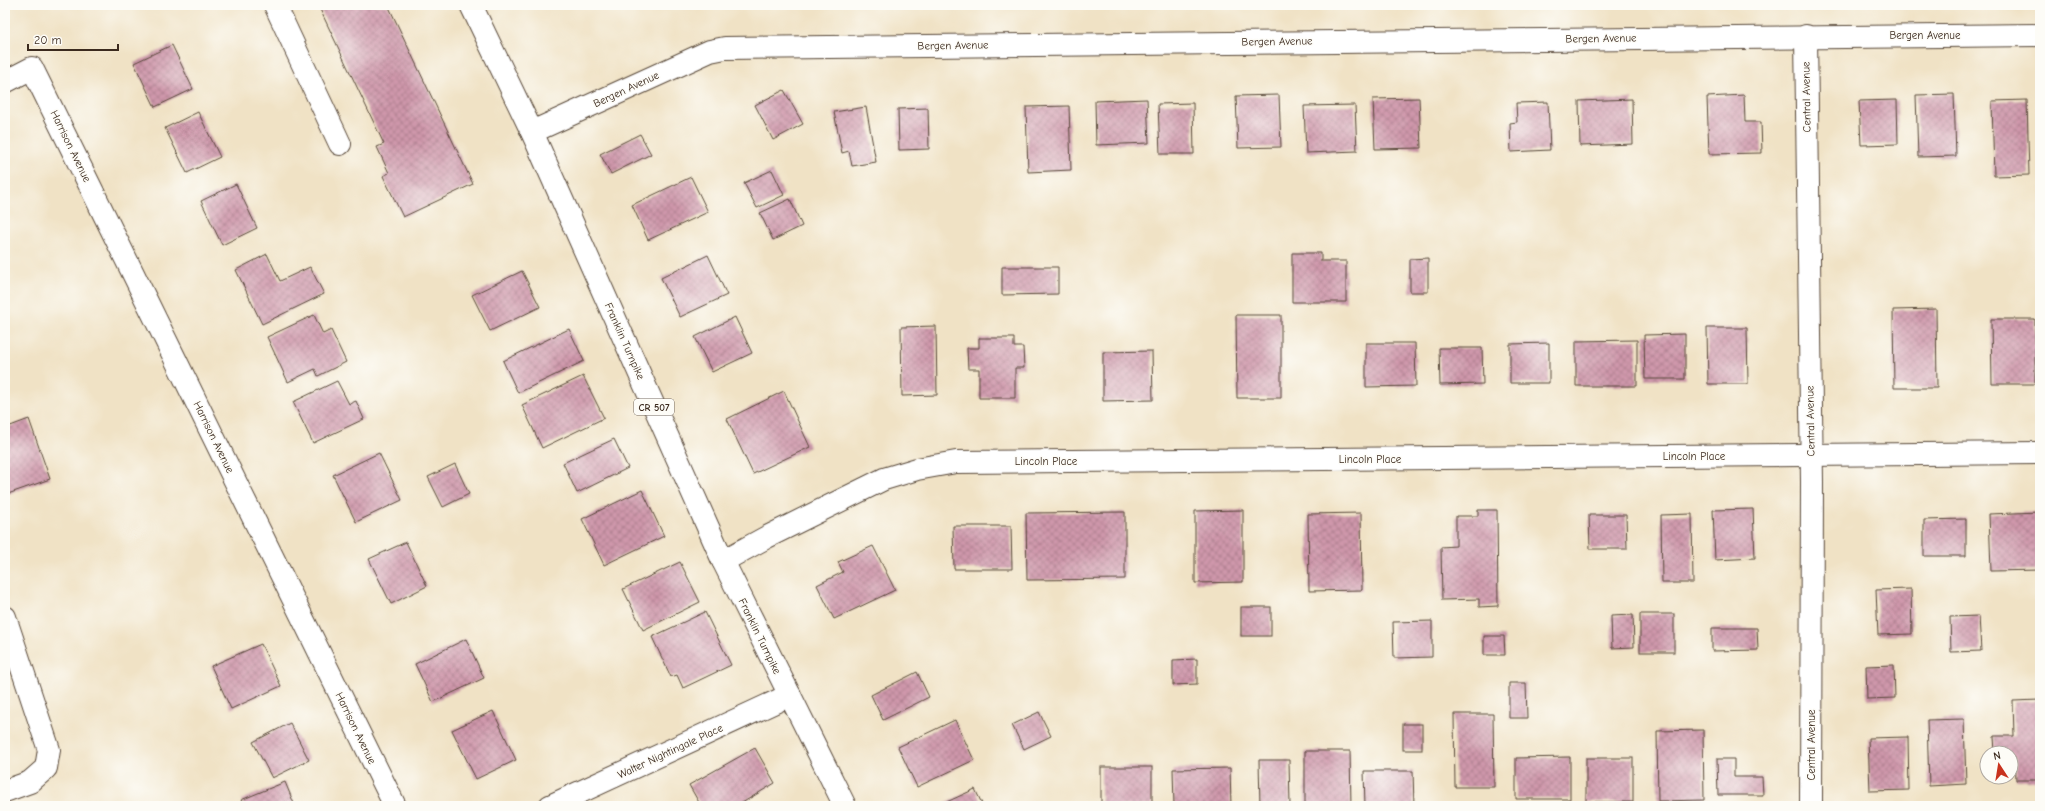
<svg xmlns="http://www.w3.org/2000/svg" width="2045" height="811" viewBox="0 0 2045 811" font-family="'Comic Neue',sans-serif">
  <defs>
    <pattern id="building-cross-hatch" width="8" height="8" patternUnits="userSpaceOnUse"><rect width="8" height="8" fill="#cf97ab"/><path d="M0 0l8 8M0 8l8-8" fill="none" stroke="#a97b8b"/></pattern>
  </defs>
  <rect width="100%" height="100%" fill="#fdfcf7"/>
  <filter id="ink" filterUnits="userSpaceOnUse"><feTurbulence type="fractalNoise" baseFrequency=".025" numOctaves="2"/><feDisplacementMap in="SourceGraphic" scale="8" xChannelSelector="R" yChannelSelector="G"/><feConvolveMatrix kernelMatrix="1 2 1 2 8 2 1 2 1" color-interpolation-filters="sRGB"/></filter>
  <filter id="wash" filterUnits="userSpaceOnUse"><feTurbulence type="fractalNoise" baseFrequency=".012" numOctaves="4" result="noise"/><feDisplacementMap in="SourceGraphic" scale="16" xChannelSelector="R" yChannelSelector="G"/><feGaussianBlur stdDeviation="0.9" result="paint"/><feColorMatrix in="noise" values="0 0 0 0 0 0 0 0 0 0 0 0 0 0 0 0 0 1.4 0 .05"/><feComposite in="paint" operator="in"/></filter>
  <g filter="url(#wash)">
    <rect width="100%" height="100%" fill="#f0e2c5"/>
    <g id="blocks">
      <g fill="url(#building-cross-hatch)">
        <path d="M 318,5 L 388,5 L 473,184 L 403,217 L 383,176 L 389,173 L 377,147 L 384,144 Z"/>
        <path d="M 172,45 L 193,89 L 155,107 L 134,63 Z"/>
        <path d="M 784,90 L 803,124 L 773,140 L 755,105 Z"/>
        <path d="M 1954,94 L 1956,156 L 1918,157 L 1916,95 Z"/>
        <path d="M 1279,95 L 1281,147 L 1238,148 L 1236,96 Z"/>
        <path d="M 1744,95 L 1745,122 L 1761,122 L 1762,153 L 1709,154 L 1707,97 Z"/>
        <path d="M 1419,98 L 1421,148 L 1375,149 L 1373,99 Z"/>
        <path d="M 1147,99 L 1149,143 L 1096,145 L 1095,101 Z"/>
        <path d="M 1632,99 L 1633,144 L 1580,146 L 1579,101 Z"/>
        <path d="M 1897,100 L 1898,144 L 1861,145 L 1859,101 Z"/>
        <path d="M 2027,100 L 2029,175 L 1994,176 L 1992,101 Z"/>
        <path d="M 1548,102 L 1550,150 L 1511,152 L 1510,123 L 1517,122 L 1516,103 Z"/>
        <path d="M 1193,103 L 1194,154 L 1160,154 L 1158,104 Z"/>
        <path d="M 1355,105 L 1357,151 L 1306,153 L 1304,106 Z"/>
        <path d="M 1069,106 L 1071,170 L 1028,172 L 1026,107 Z"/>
        <path d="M 866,107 L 876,162 L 852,166 L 849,151 L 842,153 L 834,112 Z"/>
        <path d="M 928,108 L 929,149 L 899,150 L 898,109 Z"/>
        <path d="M 198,112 L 220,157 L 187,173 L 165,128 Z"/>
        <path d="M 640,134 L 651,154 L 611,174 L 600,154 Z"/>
        <path d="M 772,170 L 784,195 L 757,208 L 744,183 Z"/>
        <path d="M 691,177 L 708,212 L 648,240 L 632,205 Z"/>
        <path d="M 236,184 L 257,228 L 222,245 L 201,201 Z"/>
        <path d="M 790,199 L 802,226 L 773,240 L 760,213 Z"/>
        <path d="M 1292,253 L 1321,253 L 1321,261 L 1346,261 L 1346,302 L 1292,302 Z"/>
        <path d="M 267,254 L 280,281 L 310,267 L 324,294 L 262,324 L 236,270 Z"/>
        <path d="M 708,255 L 727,295 L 680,317 L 661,278 Z"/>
        <path d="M 1428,258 L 1428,292 L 1410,292 L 1410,259 Z"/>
        <path d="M 1002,267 L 1058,267 L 1058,294 L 1002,295 Z"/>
        <path d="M 522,271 L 540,307 L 490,331 L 472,295 Z"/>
        <path d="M 1936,309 L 1937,388 L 1894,388 L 1893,310 Z"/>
        <path d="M 314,315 L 323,334 L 331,330 L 346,362 L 318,376 L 315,369 L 288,382 L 267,337 Z"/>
        <path d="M 1236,315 L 1281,315 L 1281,398 L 1237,398 Z"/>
        <path d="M 735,317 L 752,353 L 712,372 L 695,337 Z"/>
        <path d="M 1991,319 L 2035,319 L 2035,384 L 1992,384 Z"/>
        <path d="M 936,326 L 937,395 L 902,396 L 901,327 Z"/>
        <path d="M 1707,328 L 1747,328 L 1748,384 L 1708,384 Z"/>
        <path d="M 569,329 L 584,361 L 518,393 L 503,361 Z"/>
        <path d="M 1685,334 L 1685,379 L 1645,379 L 1644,335 Z"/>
        <path d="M 979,338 L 1014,338 L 1014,347 L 1023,347 L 1024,368 L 1015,368 L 1015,398 L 979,398 L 979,369 L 968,369 L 967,348 L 979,348 Z"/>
        <path d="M 1637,340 L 1637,386 L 1576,386 L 1576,341 Z"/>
        <path d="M 1366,343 L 1415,343 L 1416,386 L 1366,387 Z"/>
        <path d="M 1549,343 L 1549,383 L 1510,383 L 1510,344 Z"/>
        <path d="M 1439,348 L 1482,348 L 1483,384 L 1440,385 Z"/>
        <path d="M 1152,351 L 1153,400 L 1103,401 L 1103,352 Z"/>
        <path d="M 583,376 L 604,418 L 542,448 L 522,405 Z"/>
        <path d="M 337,381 L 349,404 L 356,401 L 364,419 L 313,443 L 293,402 Z"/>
        <path d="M 784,391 L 810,447 L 753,474 L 727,419 Z"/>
        <path d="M 29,419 L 50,479 L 5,495 L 5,428 Z"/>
        <path d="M 614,439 L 628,468 L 577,493 L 563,463 Z"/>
        <path d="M 379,453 L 402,500 L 356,522 L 333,475 Z"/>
        <path d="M 455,464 L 469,494 L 443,507 L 428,477 Z"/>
        <path d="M 642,490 L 664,536 L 604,565 L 582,519 Z"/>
        <path d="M 1753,509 L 1755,558 L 1715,560 L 1713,510 Z"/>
        <path d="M 1243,510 L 1243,582 L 1195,583 L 1195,511 Z"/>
        <path d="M 1478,510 L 1497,510 L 1498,606 L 1479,607 L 1479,599 L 1442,600 L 1441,547 L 1456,546 L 1456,516 L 1478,516 Z"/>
        <path d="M 1125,512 L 1125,579 L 1027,580 L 1026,513 Z"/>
        <path d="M 2039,512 L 2040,570 L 1991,571 L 1989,514 Z"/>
        <path d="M 1361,513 L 1362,590 L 1309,591 L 1308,514 Z"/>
        <path d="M 1692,514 L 1693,583 L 1662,583 L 1661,515 Z"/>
        <path d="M 1589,515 L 1626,515 L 1627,549 L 1590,549 Z"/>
        <path d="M 1966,519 L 1966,556 L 1924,556 L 1924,520 Z"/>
        <path d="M 953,526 L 1011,526 L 1012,569 L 954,569 Z"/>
        <path d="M 406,542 L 427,586 L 391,604 L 369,559 Z"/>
        <path d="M 873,546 L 895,590 L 834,619 L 817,585 L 843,572 L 838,562 Z"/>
        <path d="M 680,562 L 700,602 L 643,630 L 623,589 Z"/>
        <path d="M 1911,589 L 1912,634 L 1878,635 L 1876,590 Z"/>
        <rect x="1241" y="607" width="30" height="29"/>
        <path d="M 705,612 L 731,665 L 683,688 L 677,675 L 671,677 L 652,637 Z"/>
        <rect x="1640" y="614" width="34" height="38"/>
        <path d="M 1633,615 L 1634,647 L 1612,648 L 1611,616 Z"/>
        <path d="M 1979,616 L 1981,651 L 1951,652 L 1950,617 Z"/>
        <path d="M 1432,621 L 1432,657 L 1394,658 L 1393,622 Z"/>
        <path d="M 1712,628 L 1757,628 L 1758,650 L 1712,651 Z"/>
        <path d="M 1484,636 L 1504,636 L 1505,655 L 1484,655 Z"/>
        <path d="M 466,639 L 484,678 L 433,702 L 415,664 Z"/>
        <path d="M 261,644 L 281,686 L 231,709 L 211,666 Z"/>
        <path d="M 1197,659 L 1197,684 L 1173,685 L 1173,660 Z"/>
        <path d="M 1894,665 L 1895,698 L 1867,699 L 1866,666 Z"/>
        <path d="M 917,672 L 929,697 L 883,720 L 871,695 Z"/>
        <path d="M 1509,683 L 1526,683 L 1527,718 L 1509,718 Z"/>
        <path d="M 2040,700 L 2040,780 L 2016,780 L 2015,757 L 2011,757 L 2011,753 L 1995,753 L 1994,736 L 2014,736 L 2013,701 Z"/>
        <path d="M 493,711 L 516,760 L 476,779 L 452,730 Z"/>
        <path d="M 1039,712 L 1051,736 L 1024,749 L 1012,725 Z"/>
        <path d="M 1454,714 L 1493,714 L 1494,787 L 1455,787 Z"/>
        <path d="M 1964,719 L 1966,784 L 1929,786 L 1927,720 Z"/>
        <path d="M 955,720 L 974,760 L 917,787 L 898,747 Z"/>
        <path d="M 290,723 L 309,760 L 272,778 L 253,742 Z"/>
        <rect x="1403" y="724" width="19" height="26"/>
        <path d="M 1703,730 L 1704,800 L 1658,801 L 1657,731 Z"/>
        <path d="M 1908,737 L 1909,790 L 1870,791 L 1868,738 Z"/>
        <path d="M 755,748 L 775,783 L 737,806 L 701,806 L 689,785 Z"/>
        <path d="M 1305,751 L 1350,751 L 1351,806 L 1305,806 Z"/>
        <path d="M 1570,757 L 1570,799 L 1516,799 L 1516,758 Z"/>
        <rect x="1586" y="758" width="47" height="44"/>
        <path d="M 1717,759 L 1734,759 L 1734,777 L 1762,777 L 1763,795 L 1718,795 Z"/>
        <path d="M 1259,760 L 1289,760 L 1290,806 L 1260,806 Z"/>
        <rect x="1101" y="767" width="51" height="39"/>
        <path d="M 1230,768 L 1231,806 L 1174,806 L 1173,769 Z"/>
        <path d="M 1364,771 L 1413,771 L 1414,806 L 1365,806 Z"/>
        <path d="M 285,782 L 295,806 L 244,806 L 241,800 Z"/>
        <path d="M 975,789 L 983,806 L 938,806 Z"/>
      </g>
    </g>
  </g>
  <g filter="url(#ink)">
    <use href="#blocks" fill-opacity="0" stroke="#564637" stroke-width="1"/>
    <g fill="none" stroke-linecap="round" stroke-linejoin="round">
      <g stroke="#564637" stroke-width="24">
        <g id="minor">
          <path d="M 275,5 L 340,144"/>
          <path d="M 1806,36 L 1812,482 L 1811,806"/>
          <path d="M 5,82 L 32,68 L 395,806"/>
          <path d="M 532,132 L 710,51 L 725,48 L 2040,35"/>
          <path d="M 723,561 L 767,537 L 884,479 L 917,469 L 956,462 L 2040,453"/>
          <path d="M 5,617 L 49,750 L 46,768 L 30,782 L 5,791"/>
          <path d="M 550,806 L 790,695"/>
        </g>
      </g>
      <g stroke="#564637" stroke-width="24">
        <path id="major" d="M 471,5 L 532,132 L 723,561 L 845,806"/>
      </g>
      <use href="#minor" stroke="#fff" stroke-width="22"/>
      <use href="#major" stroke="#fff" stroke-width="22"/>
    </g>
  </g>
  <g text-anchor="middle" stroke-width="3" stroke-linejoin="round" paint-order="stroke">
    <rect fill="#fdfcf7" stroke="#75695f" stroke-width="1" x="634" y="399" width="40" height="16" rx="3"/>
    <g font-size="10" font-weight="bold" fill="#3b2a1e">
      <text x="654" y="411">CR 507</text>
    </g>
    <g font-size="11" fill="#3b2a1e" stroke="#fdfcf7">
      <text x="1925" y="39">Bergen Avenue</text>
      <text transform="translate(1601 38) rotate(-1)" y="4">Bergen Avenue</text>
      <text transform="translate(1277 41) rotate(-1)" y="4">Bergen Avenue</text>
      <text transform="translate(953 45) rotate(-1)" y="4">Bergen Avenue</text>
      <text transform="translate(626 89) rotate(-25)" y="4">Bergen Avenue</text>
      <text transform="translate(1806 97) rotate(-91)" y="4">Central Avenue</text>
      <text transform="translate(71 146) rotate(64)" y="4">Harrison Avenue</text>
      <text transform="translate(625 341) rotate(66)" y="4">Franklin Turnpike</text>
      <text transform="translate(1810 421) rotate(-91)" y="4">Central Avenue</text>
      <text transform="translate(214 437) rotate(64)" y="4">Harrison Avenue</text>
      <text x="1694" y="460">Lincoln Place</text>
      <text x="1370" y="463">Lincoln Place</text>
      <text x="1046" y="465">Lincoln Place</text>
      <text transform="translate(760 636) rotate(64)" y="4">Franklin Turnpike</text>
      <text transform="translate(356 728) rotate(64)" y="4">Harrison Avenue</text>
      <text transform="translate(1811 745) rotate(-90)" y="4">Central Avenue</text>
      <text transform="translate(670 751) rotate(-25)" y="4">Walter Nightingale Place</text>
    </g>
  </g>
  <rect width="2045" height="811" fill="none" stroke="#fdfcf7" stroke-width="20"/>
  <g transform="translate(1999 765) rotate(348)"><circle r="19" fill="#fdfcf7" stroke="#afa8a0"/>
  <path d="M0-3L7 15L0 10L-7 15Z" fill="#c8321e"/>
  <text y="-6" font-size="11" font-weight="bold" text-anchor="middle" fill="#3b2a1e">N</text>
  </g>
  <path d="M28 44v6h90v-6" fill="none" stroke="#3b2a1e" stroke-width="2"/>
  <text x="34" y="44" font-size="12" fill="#3b2a1e" stroke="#fdfcf7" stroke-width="3" paint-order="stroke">20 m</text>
</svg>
